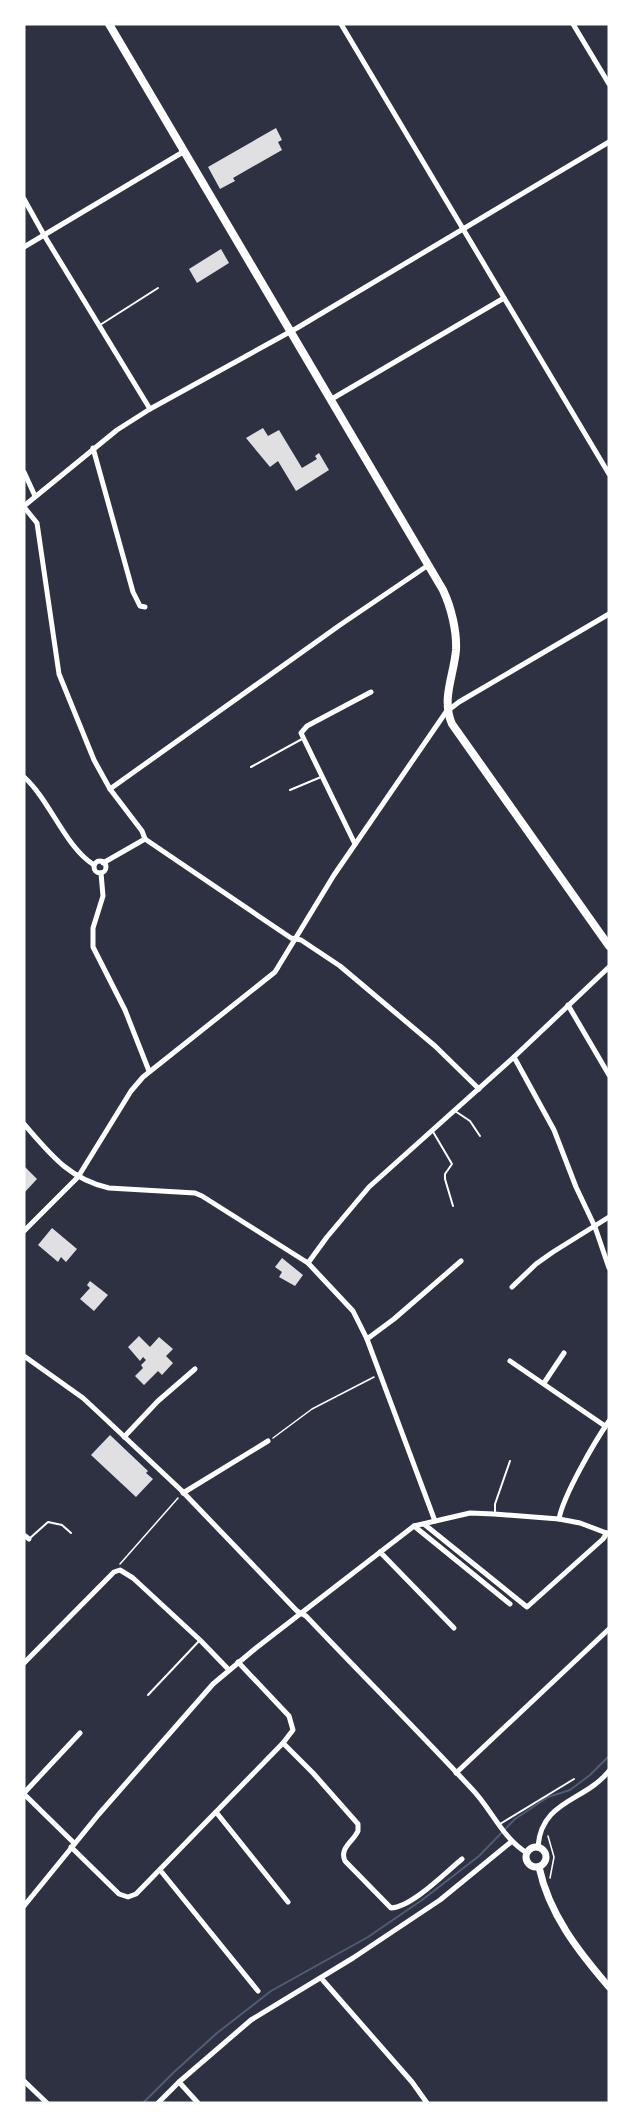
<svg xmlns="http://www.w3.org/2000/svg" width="633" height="2127" viewBox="0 0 633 2127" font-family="Raleway,sans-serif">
  <rect width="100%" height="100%" fill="#2d3142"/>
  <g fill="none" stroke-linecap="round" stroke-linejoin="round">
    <path stroke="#4f5d75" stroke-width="2" d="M 143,2103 L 173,2073 L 217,2033 L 271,1991 L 368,1937 L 422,1900 L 479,1856 L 515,1819 L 548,1797 L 570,1790 L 590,1775 L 609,1756"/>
  </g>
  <g fill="#e0e0e3">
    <path d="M 276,128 L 282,140 L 278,142 L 282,150 L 233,178 L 235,181 L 220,189 L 208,167 Z"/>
    <path d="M 221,249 L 229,263 L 197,283 L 189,269 Z"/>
    <path d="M 263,428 L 268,436 L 279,430 L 302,468 L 317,459 L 315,456 L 319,453 L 329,470 L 296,491 L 278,461 L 270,467 L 246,438 Z"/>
    <path d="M 24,1166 L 37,1179 L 24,1193 Z"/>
    <path d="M 52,1228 L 77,1249 L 66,1262 L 61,1257 L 58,1262 L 38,1245 Z"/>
    <path d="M 282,1258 L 303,1275 L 295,1286 L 279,1277 L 282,1272 L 275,1267 Z"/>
    <path d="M 90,1281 L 108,1295 L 94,1311 L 80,1299 L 90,1288 L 87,1285 Z"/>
    <path d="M 139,1336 L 150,1347 L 159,1337 L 173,1349 L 166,1356 L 173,1363 L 162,1375 L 158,1371 L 144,1385 L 135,1376 L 143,1368 L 141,1365 L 146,1360 L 143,1357 L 140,1361 L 128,1347 Z"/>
    <path d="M 110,1435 L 148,1471 L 146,1473 L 153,1479 L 136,1497 L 91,1455 Z"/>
  </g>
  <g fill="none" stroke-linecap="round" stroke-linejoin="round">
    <g stroke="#fff" stroke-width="1.5">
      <path d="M 273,1438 L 312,1409 L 374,1377"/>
      <path d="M 120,1564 L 178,1498"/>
      <path d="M 548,1836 L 554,1857 L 550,1878"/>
    </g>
    <g stroke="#fff" stroke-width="2">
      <path d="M 100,325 L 158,288"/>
      <path d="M 251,767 L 302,739"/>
      <path d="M 290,790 L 321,777"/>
      <path d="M 455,1111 L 470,1121 L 480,1136"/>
      <path d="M 432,1130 L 452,1164 L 445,1174 L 445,1179 L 453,1206"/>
      <path d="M 495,1512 L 495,1504 L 510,1461"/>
      <path d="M 29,1539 L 48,1522 L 62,1525 L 71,1533"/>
      <path d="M 148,1695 L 200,1640"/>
      <path d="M 500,1824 L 574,1779"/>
    </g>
    <g stroke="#fff" stroke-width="5">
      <path d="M 341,24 L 609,474"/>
      <path d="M 573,24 L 609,84"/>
      <path d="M 24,199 L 44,235 L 150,409"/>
      <path d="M 24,247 L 183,152"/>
      <path d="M 330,400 L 504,298"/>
      <path d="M 93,448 L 133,592 L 140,606 L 145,607"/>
      <path d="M 24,472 L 35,496"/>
      <path d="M 24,506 L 117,430 L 150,409 L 297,328 L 609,142"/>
      <path d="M 24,507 L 37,523 L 59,674 L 94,760 L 110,789 L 142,831 L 145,839"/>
      <path d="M 24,777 C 50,800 65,847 94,865"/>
      <path d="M 110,789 L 340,625 L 427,566"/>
      <path d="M 145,839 L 291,938 L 301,940 L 340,966 L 435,1046 L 479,1089"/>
      <path d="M 355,844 L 301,733 L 307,726 L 371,692"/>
      <circle cx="100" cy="867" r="6"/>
      <path d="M 103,863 L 145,839"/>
      <path d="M 101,873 L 103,896 L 93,928 L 93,947 L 125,1010 L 149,1071"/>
      <path d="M 568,1005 L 609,1075"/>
      <path d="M 514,1057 L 554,1130 L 576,1187 L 595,1227 L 609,1268"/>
      <path d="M 24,1124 C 50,1154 69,1179 109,1188 L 195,1193 L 202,1196 L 308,1263 L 353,1311 L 367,1339 L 435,1521"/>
      <path d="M 24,1231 L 78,1177 L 131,1091 L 143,1077 L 275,972 L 334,875 L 446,712 L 459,702 L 609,614"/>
      <path d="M 308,1263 L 327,1237 L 369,1187 L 514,1057 L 609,967"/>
      <path d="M 512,1287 L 536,1264 L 553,1252 L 609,1217"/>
      <path d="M 367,1339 L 394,1319 L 461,1261"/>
      <path d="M 24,1356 L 83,1398 L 97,1411 L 181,1490 L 297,1611 L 306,1616 C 361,1674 417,1730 471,1788 C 491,1808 502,1838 527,1853"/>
      <path d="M 510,1361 L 605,1426"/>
      <path d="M 544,1383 L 564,1353"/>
      <path d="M 124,1437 L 158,1401 L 195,1369"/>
      <path d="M 183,1493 L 268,1441"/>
      <path d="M 559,1519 C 563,1496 595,1441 609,1421"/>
      <path d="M 424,1524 L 527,1607 L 603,1539 L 607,1533"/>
      <path d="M 414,1526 L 510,1604"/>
      <path d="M 24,1535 L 29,1539"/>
      <path d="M 380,1552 L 454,1628"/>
      <path d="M 24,1663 L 114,1572 L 120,1570 L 133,1578 L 200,1640 L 229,1670"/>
      <path d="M 283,1743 L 313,1773 L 358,1824 L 358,1831 C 353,1842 339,1848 345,1861 L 391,1908 C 412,1907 446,1872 462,1859"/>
      <path d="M 456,1773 L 609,1629"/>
      <path d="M 24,1793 L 80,1733"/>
      <path d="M 24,1794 L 74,1843"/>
      <path d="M 216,1812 L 288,1902"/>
      <path d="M 538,1846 C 542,1800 584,1802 609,1771"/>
      <path d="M 71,1847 L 119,1894 L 128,1897 L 136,1894 L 283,1743 L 293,1730 L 289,1716 L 238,1662"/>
      <path d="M 160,1870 L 258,1991"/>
      <path d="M 24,1906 L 99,1814 L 213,1684 L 256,1648 L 414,1526 L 470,1513 L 494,1514 L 559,1519 L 580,1523 L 609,1534"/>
      <path d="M 321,1978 L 412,2082 L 427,2103"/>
      <path d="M 24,2081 L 47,2103"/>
      <path d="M 179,2082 L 198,2103"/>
      <path d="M 158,2103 L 179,2082 L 251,2020 L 353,1958 L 440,1900 L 511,1842"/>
    </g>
    <g stroke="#fff" stroke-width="7">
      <circle cx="536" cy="1857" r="10"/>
      <path d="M 539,1867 C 549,1914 578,1951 609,1987"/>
    </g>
    <path stroke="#fff" stroke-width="8" d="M 109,24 L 443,590 C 451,607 457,631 456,650 C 454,675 441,699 452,724 L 609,946"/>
  </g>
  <rect width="633" height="2127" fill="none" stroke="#ffffff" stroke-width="51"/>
</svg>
